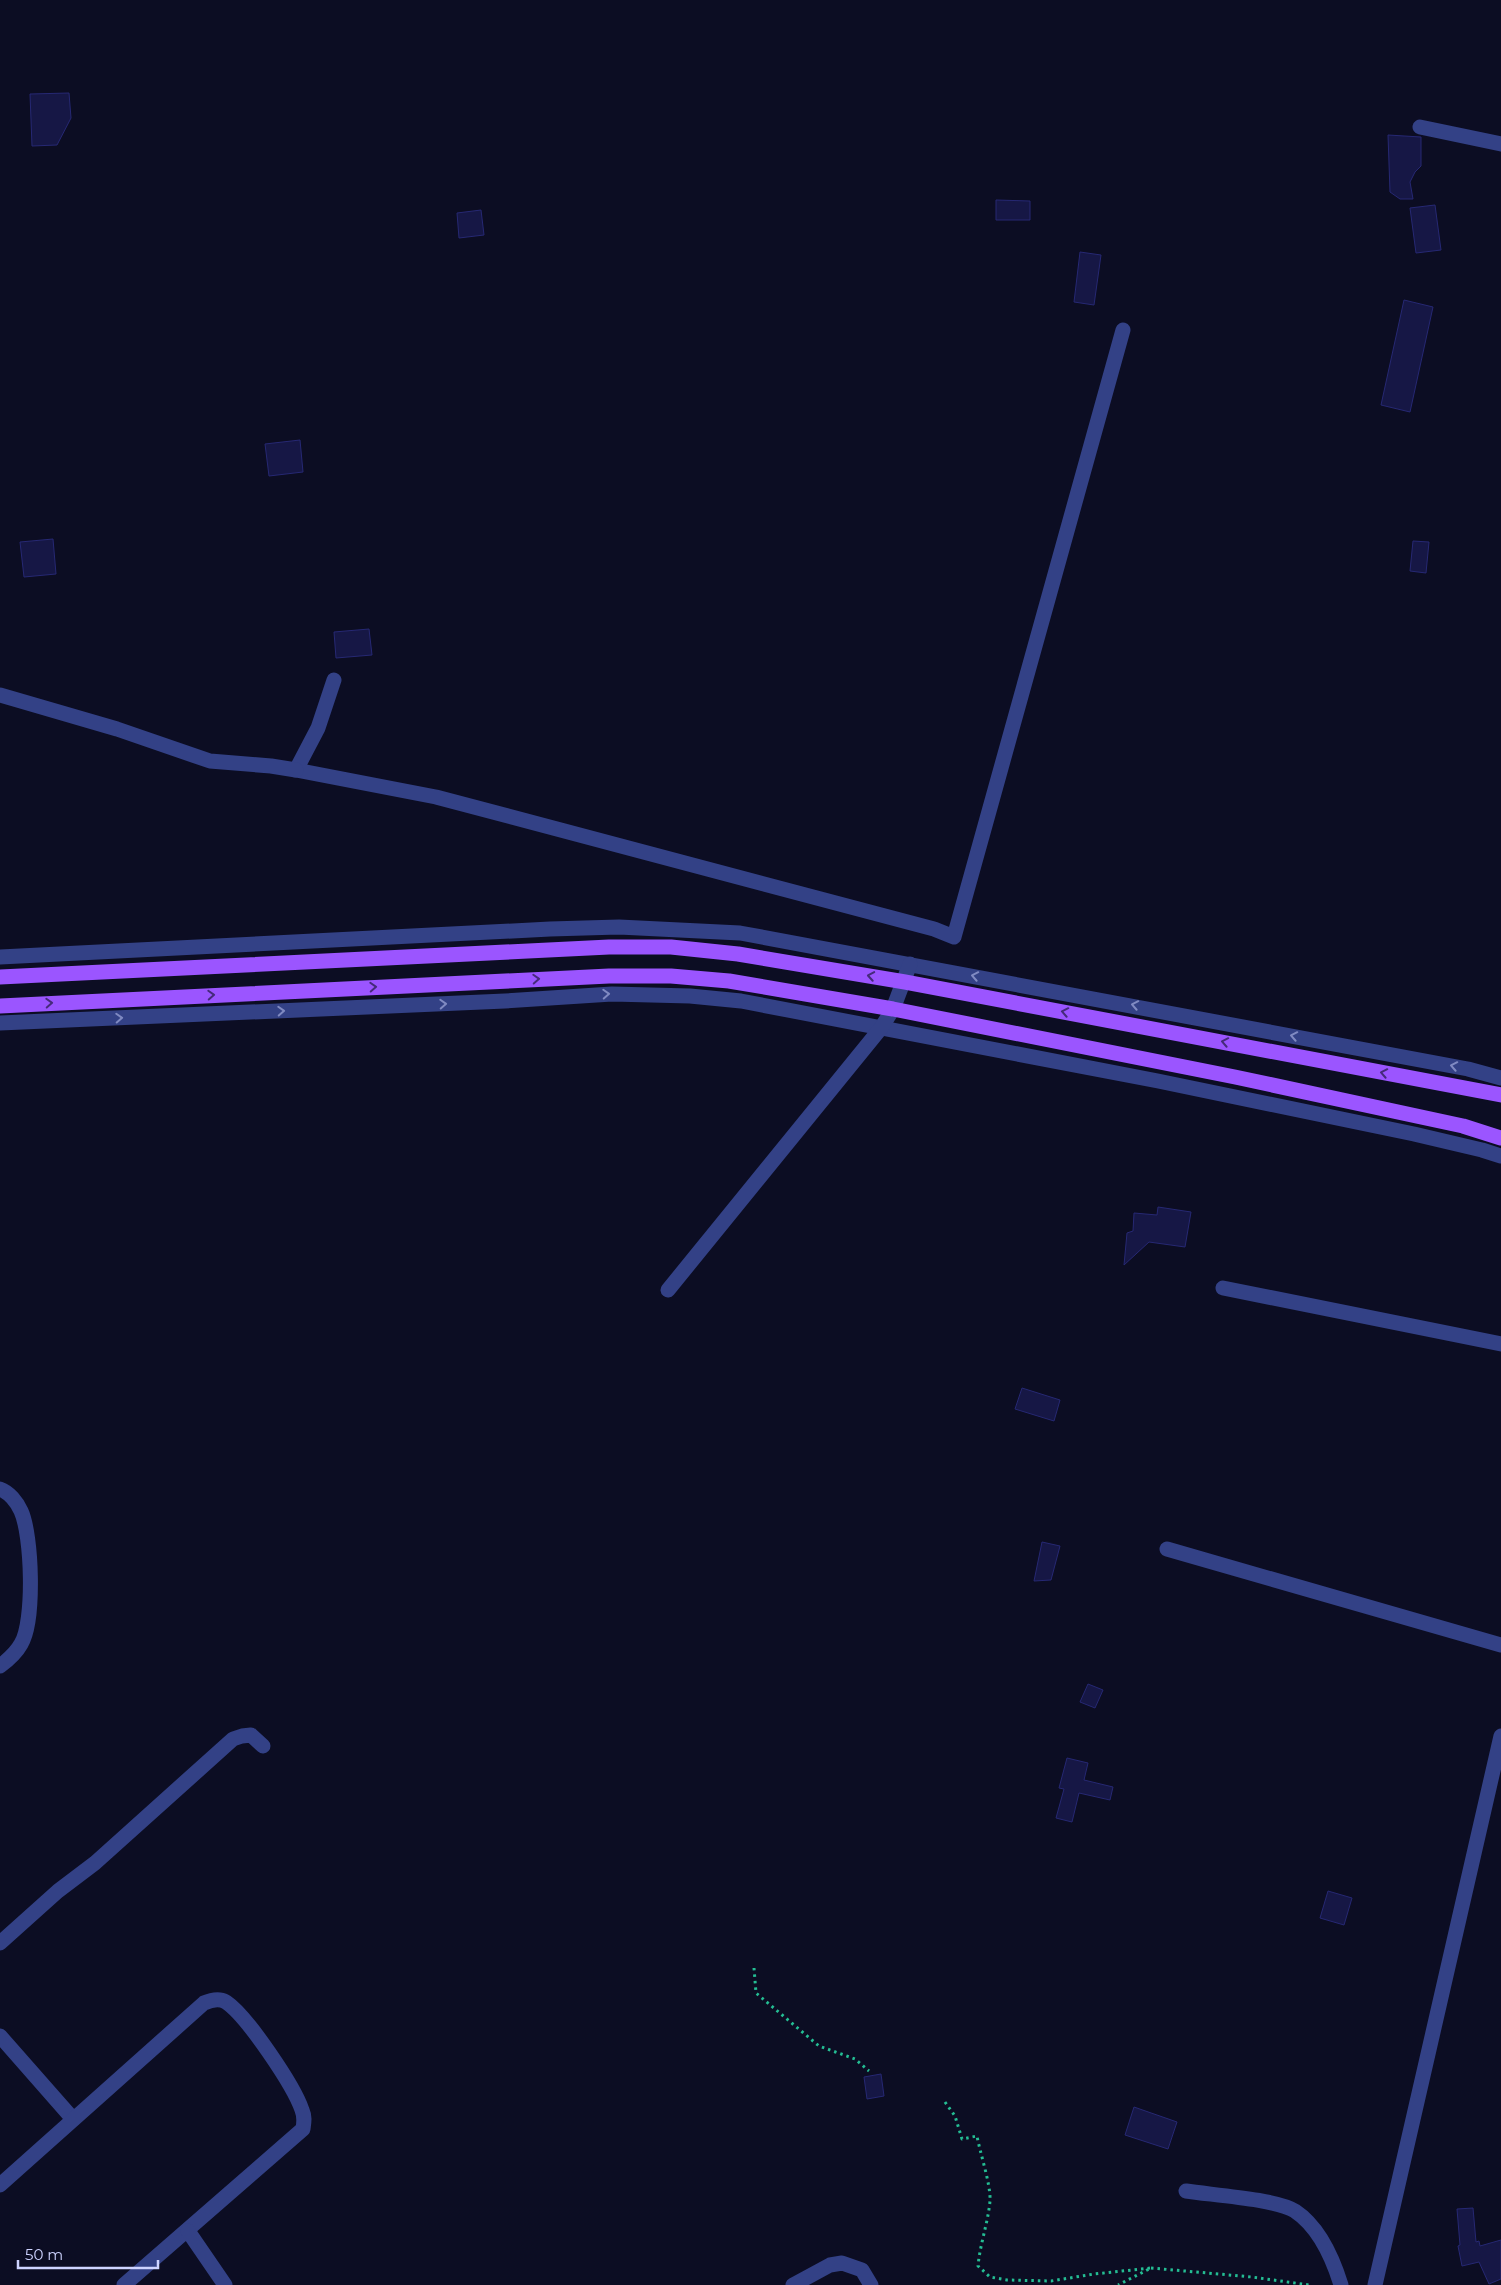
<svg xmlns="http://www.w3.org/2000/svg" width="1501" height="2285" viewBox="0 0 1501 2285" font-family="Montserrat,sans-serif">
  <rect width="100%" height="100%" fill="#0c0d23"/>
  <g fill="#161745" stroke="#262873">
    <path d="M 69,93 L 71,118 L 57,145 L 32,146 L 30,94 Z"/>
    <path d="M 1388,135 L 1421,137 L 1421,166 L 1415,172 L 1410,182 L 1413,199 L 1400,199 L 1390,192 Z"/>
    <path d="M 996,200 L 1030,201 L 1030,220 L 996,220 Z"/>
    <path d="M 1435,205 L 1441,250 L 1416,253 L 1410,208 Z"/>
    <path d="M 481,210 L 484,235 L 459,238 L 457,213 Z"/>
    <path d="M 1080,252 L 1101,255 L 1094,305 L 1074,302 Z"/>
    <path d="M 1404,300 L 1433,307 L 1410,412 L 1381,405 Z"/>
    <path d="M 300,440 L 303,472 L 269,476 L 265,444 Z"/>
    <path d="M 53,539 L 56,574 L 24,577 L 20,542 Z"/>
    <path d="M 1413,541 L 1429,542 L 1426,573 L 1410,571 Z"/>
    <path d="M 369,629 L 372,655 L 336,658 L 334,632 Z"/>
    <path d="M 1158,1207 L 1191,1212 L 1185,1247 L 1149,1242 L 1124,1265 L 1127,1233 L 1133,1231 L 1134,1213 L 1157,1215 Z"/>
    <path d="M 1022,1388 L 1060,1400 L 1054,1421 L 1015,1409 Z"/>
    <path d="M 1042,1542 L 1060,1546 L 1051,1580 L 1034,1581 Z"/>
    <path d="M 1088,1684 L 1103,1690 L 1095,1708 L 1080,1702 Z"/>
    <path d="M 1067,1758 L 1088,1763 L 1084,1780 L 1113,1787 L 1110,1800 L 1079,1793 L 1072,1822 L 1056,1818 L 1064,1789 L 1059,1788 Z"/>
    <path d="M 1328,1891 L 1352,1898 L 1344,1925 L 1320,1918 Z"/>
    <path d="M 881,2074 L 884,2096 L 867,2099 L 864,2077 Z"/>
    <path d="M 1134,2107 L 1177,2122 L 1168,2149 L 1125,2135 Z"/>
    <path d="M 1473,2208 L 1476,2242 L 1479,2241 L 1480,2246 L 1501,2240 L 1501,2279 L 1489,2284 L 1479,2262 L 1462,2266 L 1458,2246 L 1460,2245 L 1457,2209 Z"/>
  </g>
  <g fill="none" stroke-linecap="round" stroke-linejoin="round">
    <g stroke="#24bd93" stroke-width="3" stroke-dasharray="2.5 4" stroke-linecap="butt">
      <path d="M 754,1968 L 756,1993 L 819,2046 L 855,2059 L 869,2071"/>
      <path d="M 945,2102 L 955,2116 L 962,2139 L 977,2136 C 980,2153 991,2185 990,2201 C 988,2223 980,2244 978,2266 L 990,2277 L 1007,2280 L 1051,2281 L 1094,2274 L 1151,2268 L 1118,2285"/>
      <path d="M 1151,2268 L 1252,2277 L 1309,2285"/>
    </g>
    <g stroke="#334186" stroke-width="15">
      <path d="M 1420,127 L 1501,144"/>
      <path d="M 334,680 L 318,728 L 296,770 L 436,797 L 934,929 L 954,937 L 1123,330"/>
      <path d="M 0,695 L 117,729 L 210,761 L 271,766 L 296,770"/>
      <path d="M 0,957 L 550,929 L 619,927 L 740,933 L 1468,1069 L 1501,1078"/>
      <path d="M 0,1023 L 505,1001 L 612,994 L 690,996 L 741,1001 L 1158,1081 L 1414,1134 L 1482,1150 L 1501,1156"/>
      <path d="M 1223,1288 L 1501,1344"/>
      <path d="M 668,1290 L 881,1028 L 893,1009 L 910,964"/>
      <path d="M 0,1489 C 9,1492 17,1502 21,1511 C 32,1535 35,1621 21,1644 C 16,1653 8,1660 0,1666"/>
      <path d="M 1167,1549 L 1501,1645"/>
      <path d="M 0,1943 L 58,1891 L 95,1863 L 233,1739 L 242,1736 L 251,1735 L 263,1746"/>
      <path d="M 0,2036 L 73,2119"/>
      <path d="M 0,2185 L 204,2003 C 211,2000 219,1998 226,2002 C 247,2016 294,2086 302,2110 C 305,2117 304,2122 303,2129 L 124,2285"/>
      <path d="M 1186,2191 C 1212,2195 1276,2199 1295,2211 C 1319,2227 1333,2259 1341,2285"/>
      <path d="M 188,2231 L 225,2285"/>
      <path d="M 793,2285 L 830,2265 L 842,2263 L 862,2270 L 871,2285"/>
      <path d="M 1375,2285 L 1501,1736"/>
    </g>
    <g stroke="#9b55ff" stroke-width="15">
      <path d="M 0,977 L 609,947 L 671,947 L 738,954 L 905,982 L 1501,1095"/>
      <path d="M 0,1006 L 609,976 L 671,976 L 729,981 L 893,1009 L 1235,1077 L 1463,1126 L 1501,1138"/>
    </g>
  </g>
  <defs><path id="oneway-chevron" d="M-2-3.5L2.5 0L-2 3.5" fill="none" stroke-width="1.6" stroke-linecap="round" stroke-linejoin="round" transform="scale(1.25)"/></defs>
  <g stroke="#452a7b">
    <use href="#oneway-chevron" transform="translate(871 976) rotate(-170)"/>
    <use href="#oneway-chevron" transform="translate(536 979) rotate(-3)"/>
    <use href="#oneway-chevron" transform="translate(373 987) rotate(-3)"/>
    <use href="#oneway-chevron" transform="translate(211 995) rotate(-3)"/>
    <use href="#oneway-chevron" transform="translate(49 1003) rotate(-3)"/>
    <use href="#oneway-chevron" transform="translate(1065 1012) rotate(-169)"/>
    <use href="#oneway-chevron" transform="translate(1225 1042) rotate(-169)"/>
    <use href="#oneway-chevron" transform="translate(1384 1073) rotate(-169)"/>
  </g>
  <g stroke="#808ac2">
    <use href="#oneway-chevron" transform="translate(975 976) rotate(-169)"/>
    <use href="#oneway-chevron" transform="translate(606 994) rotate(-3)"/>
    <use href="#oneway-chevron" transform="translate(443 1004) rotate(-3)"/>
    <use href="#oneway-chevron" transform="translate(1135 1005) rotate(-169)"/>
    <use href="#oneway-chevron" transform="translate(281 1011) rotate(-3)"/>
    <use href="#oneway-chevron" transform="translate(119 1018) rotate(-3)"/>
    <use href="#oneway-chevron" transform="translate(1294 1036) rotate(-169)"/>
    <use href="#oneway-chevron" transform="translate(1454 1066) rotate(-169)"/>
  </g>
  <path d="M18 2260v8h140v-8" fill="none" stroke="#ced3ff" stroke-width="2.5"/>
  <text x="25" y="2260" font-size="15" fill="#ced3ff" stroke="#0c0d23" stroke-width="4" paint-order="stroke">50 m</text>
</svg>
